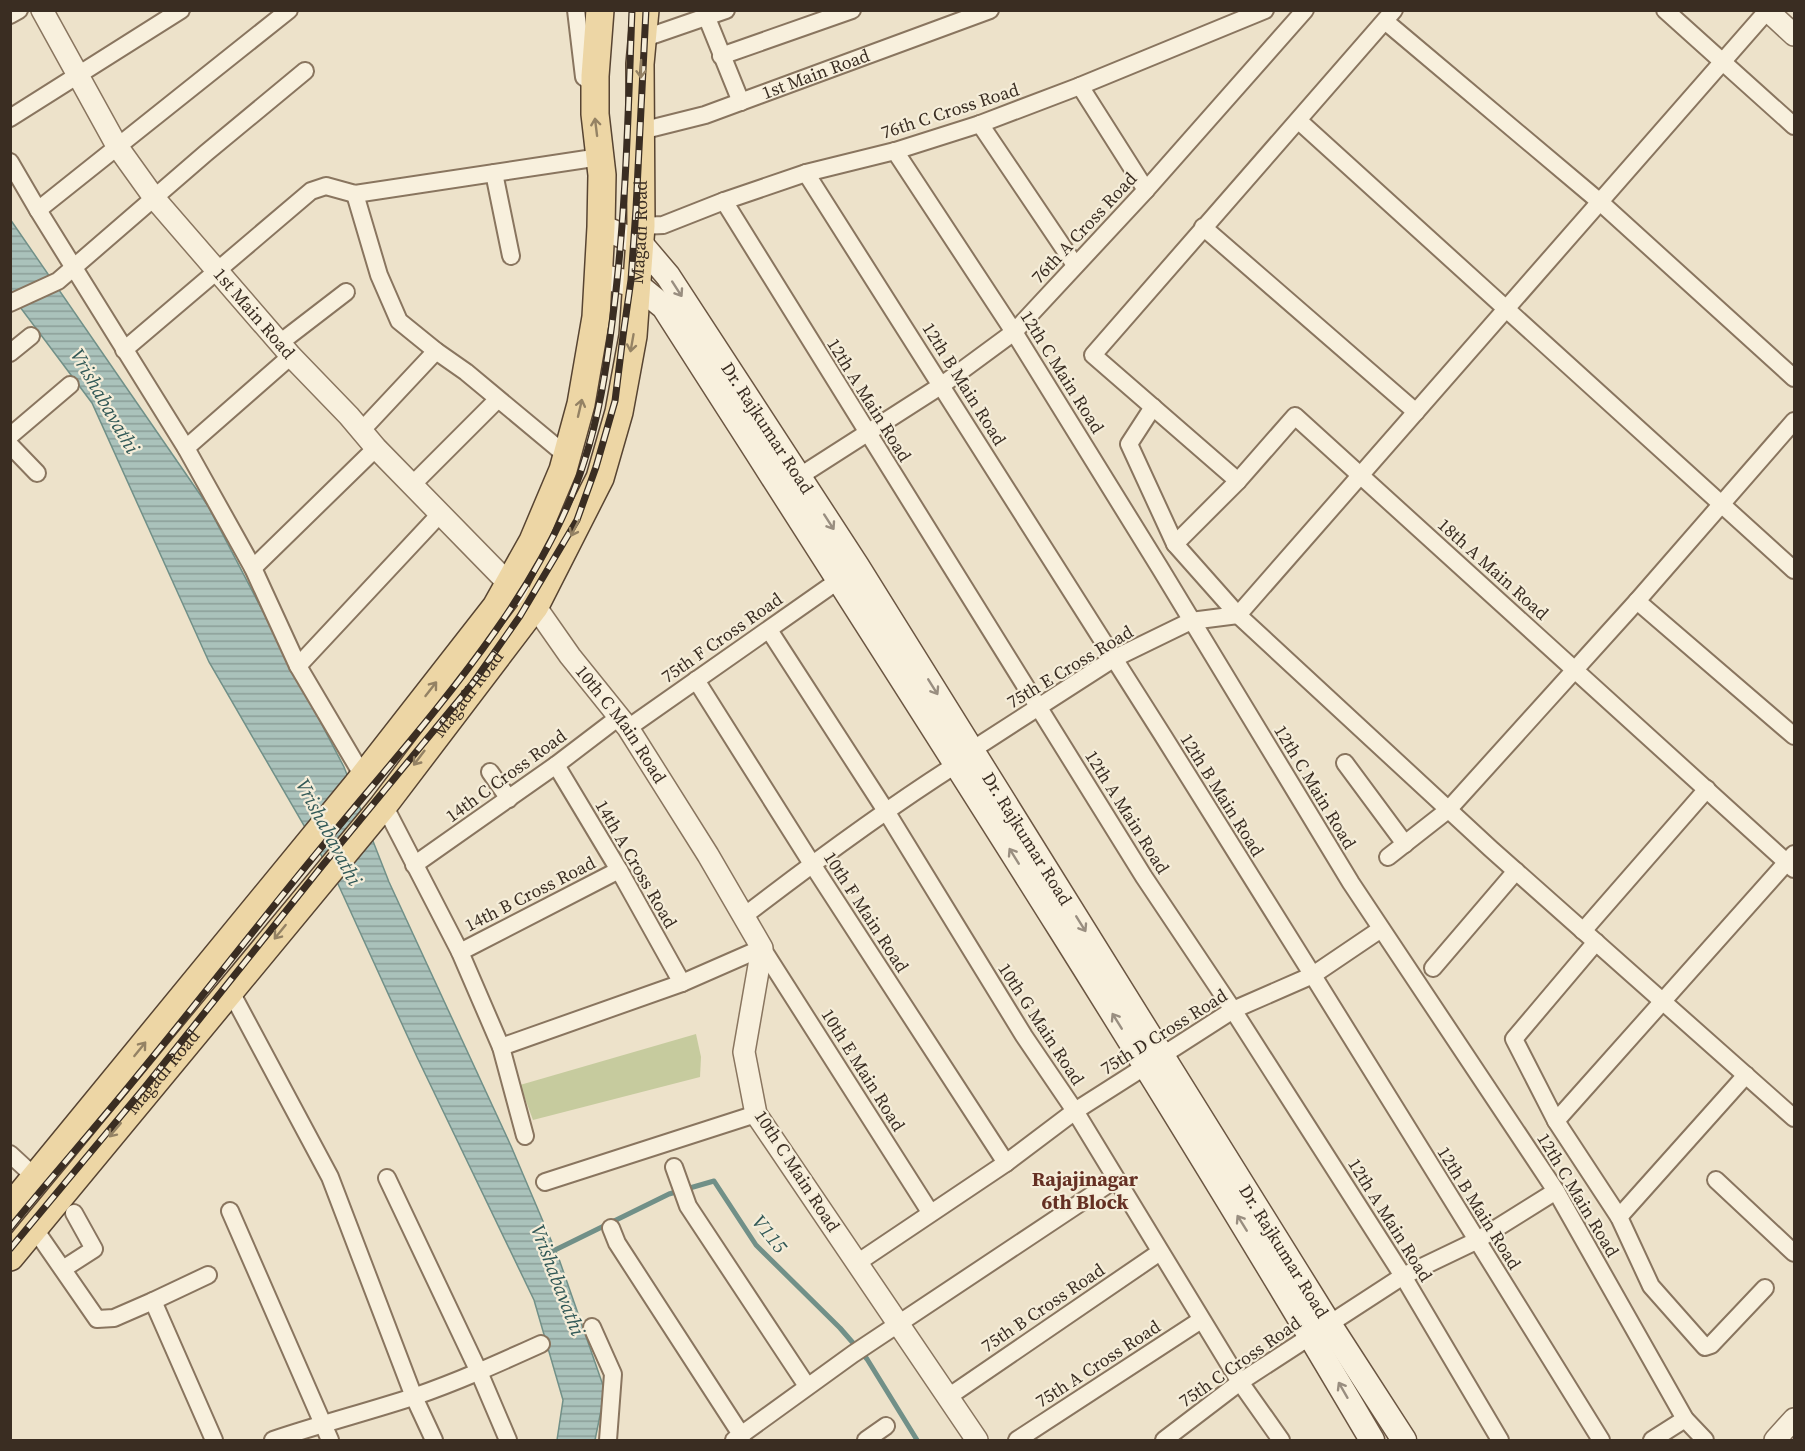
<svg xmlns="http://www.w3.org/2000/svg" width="1805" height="1451" viewBox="0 0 1805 1451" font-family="'Source Serif 4',serif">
  <defs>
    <pattern id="water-rules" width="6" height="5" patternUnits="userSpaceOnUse" patternTransform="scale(1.5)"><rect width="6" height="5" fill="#aac2bb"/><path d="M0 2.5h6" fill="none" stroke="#8b9e98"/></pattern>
  </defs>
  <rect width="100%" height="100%" fill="#ede2ca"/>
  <path fill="#c6cb9e" d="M 696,1034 L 701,1057 L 700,1077 L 533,1120 L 520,1085 Z"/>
  <path fill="url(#water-rules)" stroke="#719088" stroke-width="1.5" d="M 10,219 L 208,506 L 344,767 L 389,882 L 511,1146 L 559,1259 L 605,1391 L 595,1440 L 557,1440 L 563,1400 L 534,1300 L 417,1057 L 338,884 L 209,662 L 92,403 L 11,295 Z"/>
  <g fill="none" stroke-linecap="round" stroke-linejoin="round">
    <path stroke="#719088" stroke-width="5" d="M 551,1252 L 669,1194 L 714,1181 L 756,1245 L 840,1328 L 867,1359 L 917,1440"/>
    <g stroke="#89755f" stroke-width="20">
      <g id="minor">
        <path d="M 576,10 L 584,77 L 592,83"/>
        <path d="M 1665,10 L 1794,126"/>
        <path d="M 10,15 L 19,10"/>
        <path d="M 707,18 L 741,102"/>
        <path d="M 1385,21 L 1600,202 L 1794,378"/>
        <path d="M 642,39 L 726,10"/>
        <path d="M 721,56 L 852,10"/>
        <path d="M 1080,86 L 1146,190"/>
        <path d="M 10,118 L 181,10"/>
        <path d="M 1299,121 L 1794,570"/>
        <path d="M 980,124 L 1075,265"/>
        <path id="s1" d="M 641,131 L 705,115 L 990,10"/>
        <path d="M 895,151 L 1014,332 L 1160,568 L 1351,883 L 1556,1191 L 1685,1419 L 1705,1440"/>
        <path d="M 10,162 L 38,210 L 186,448 L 253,568 L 298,666 L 363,776"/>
        <path d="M 494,173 L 511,256"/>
        <path d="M 806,173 C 977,439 1145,706 1312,974 C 1409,1129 1504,1286 1601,1440"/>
        <path d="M 355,194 L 379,275 L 399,321 L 436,351 L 466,372 L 567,456"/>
        <path d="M 724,201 L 1144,877 L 1233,1010 L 1403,1276 L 1500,1440"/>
        <path d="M 38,210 L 289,10"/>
        <path d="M 641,226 L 663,225 L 724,201 L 806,173 L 895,151 L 980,124 L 1080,86 L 1265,10"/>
        <path d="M 1203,227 L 1416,412"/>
        <path d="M 10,303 L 58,281 L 206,153 L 305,71"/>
        <path d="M 281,342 L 346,292"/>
        <path d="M 124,350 L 311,191 L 326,186 L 355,194 L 600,157"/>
        <path d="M 10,353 L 31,336"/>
        <path d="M 1153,407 L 1129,444 L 1175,544 L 1238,615 L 1491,849 L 1794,1118"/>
        <path d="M 362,430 L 436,351"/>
        <path d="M 10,436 L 70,385"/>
        <path d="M 10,445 L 37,473"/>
        <path d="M 186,448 L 291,356"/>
        <path d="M 800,476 L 942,385 L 1014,332 L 1146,190 L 1305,10"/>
        <path d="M 1238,481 L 1093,355 C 1192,240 1294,126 1394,10"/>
        <path d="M 413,484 L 497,400"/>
        <path d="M 1175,544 L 1238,481 L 1295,416 L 1794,869"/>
        <path d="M 253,568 L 376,448"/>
        <path d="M 1637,601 L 1794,736"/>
        <path d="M 769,630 L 886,811 L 1024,1036 L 1075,1111 L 1240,1382 L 1281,1440"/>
        <path d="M 298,666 L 440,514"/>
        <path d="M 696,680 L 812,864 L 1006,1163"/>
        <path d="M 628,728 L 839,580"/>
        <path d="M 972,750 L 1113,659 L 1191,621 L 1238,615 L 1767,11"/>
        <path d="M 1345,763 L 1405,844"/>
        <path d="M 556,765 L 619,870 L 682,983"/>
        <path d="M 490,772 L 509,799"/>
        <path d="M 384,805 L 460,952 L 501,1047 L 525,1136"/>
        <path d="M 1388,857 L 1448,810 L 1637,601 L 1794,421"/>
        <path d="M 414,865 L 556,765 L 619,717"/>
        <path d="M 744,916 C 813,863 883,811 957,764"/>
        <path d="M 1583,931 L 1707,789"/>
        <path d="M 460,952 L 619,870"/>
        <path d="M 1433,968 L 1516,871"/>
        <path d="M 231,992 L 330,1177 L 414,1397 L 434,1440"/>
        <path d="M 501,1047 L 682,983 L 762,948 L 930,1212"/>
        <path d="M 1556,1121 L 1514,1039 L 1596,942"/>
        <path d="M 10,1154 L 35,1177"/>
        <path d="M 674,1167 L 688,1206 L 807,1386"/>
        <path d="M 387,1178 L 479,1372 L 508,1440"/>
        <path d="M 1716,1180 L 1794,1253"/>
        <path d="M 545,1182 L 756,1114"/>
        <path d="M 230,1211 L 330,1440"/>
        <path d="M 1619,1217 L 1746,1075"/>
        <path d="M 34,1228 L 97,1319 L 114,1318 L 153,1301 L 214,1440"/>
        <path d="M 611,1228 L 617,1243 L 742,1436"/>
        <path d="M 857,1263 L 1006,1163 L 1075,1111 L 1163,1055 L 1233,1010 L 1313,975 L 1381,929"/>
        <path d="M 63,1269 L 94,1249 L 74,1213"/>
        <path d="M 1765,1288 L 1711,1345 L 1705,1347 L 1651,1286 L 1619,1217 L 1556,1121 L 1794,854"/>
        <path d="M 153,1301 L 208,1275"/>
        <path d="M 592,1327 L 613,1374 L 608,1440"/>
        <path d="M 948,1397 L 1160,1252"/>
        <path d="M 273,1440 C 320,1424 367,1412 413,1397 C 457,1382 499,1363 541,1344"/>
        <path d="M 734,1440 L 853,1354 L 1116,1179"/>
        <path d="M 866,1440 L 886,1426"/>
        <path d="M 1017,1440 L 1201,1320"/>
        <path d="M 1164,1440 L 1240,1382 L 1403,1276 L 1476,1241 L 1556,1191"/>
        <path d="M 1652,1440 L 1685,1419"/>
      </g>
    </g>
    <g stroke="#89755f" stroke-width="24">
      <g id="tertiary">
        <path id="s2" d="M 42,10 L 117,146 L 155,199 L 291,356 L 349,416 L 376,448 L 509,584 L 535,606 L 570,656 L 628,728 L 708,855 L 762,948 L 744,1052 L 756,1114 L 977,1440"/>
        <path d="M 1767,10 L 1794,35"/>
        <path d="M 1775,1440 L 1794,1419"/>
      </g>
    </g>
    <g stroke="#6b5642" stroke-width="27">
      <g id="secondary">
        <path id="s3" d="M 601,227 L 640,243 L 668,276 L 857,566 L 1329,1324 L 1404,1440"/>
        <path d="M 600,276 L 637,285 L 664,307 C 904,682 1146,1056 1372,1440"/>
      </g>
    </g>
    <g stroke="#574432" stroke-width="30">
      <g id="primary">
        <path d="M 10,1208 L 357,785 L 496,607 L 533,541 L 563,470 L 581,404 L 596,317 L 601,227 L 602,175 L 595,114 L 595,76 L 600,10"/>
        <path id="s4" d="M 10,1257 L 383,806 L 535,606 L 600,478 L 619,412 L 633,336 L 641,226 L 640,64 L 645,10"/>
      </g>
    </g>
    <use href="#minor" stroke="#f8f0dd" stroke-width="16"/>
    <use href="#tertiary" stroke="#f8f0dd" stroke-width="21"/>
    <use href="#secondary" stroke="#f8f0dd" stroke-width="24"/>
    <use href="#primary" stroke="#edd6a5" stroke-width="27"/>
    <g stroke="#3a2d22" stroke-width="7">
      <g id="rail">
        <path d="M 10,1228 C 52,1176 96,1127 138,1075 C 203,996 265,915 330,837 C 420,727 541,599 584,462 C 599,416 606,370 612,323 C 626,219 628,115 632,10"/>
        <path d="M 10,1249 L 145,1087 L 322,866 L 473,683 L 520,616 L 577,520 L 596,467 L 615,401 L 623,336 L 631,280 L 636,209 L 646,10"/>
      </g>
    </g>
    <use href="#rail" stroke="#f5edd9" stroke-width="4.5" stroke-dasharray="14" stroke-linecap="butt"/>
  </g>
  <defs><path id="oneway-shaft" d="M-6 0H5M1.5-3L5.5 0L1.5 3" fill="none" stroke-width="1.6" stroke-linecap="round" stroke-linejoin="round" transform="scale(1.5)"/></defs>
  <g stroke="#948264">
    <use href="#oneway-shaft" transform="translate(641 69) rotate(91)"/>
    <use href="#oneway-shaft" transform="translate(596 127) rotate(-97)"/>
    <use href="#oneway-shaft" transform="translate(632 343) rotate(100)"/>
    <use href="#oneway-shaft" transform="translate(580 408) rotate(-77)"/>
    <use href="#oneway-shaft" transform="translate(575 528) rotate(117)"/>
    <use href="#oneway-shaft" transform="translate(431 689) rotate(-52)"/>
    <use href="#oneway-shaft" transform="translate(419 758) rotate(127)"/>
    <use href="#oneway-shaft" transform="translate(280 932) rotate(129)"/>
    <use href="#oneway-shaft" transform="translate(140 1049) rotate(-51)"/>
    <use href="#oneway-shaft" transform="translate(115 1130) rotate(130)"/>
  </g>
  <g stroke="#998e80">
    <use href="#oneway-shaft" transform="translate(677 289) rotate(57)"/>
    <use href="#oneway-shaft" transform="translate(829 522) rotate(57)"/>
    <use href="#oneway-shaft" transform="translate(933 687) rotate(58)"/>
    <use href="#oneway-shaft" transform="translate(1014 856) rotate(-122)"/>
    <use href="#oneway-shaft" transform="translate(1081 924) rotate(58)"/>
    <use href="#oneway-shaft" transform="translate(1117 1021) rotate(-122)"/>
    <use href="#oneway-shaft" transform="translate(1242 1223) rotate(-122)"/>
    <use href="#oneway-shaft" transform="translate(1343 1390) rotate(-120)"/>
  </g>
  <g text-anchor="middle" stroke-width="4.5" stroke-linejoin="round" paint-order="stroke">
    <g font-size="18" fill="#3a2d22" stroke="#f5edd9">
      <text dy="6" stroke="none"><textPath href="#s1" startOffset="184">1st Main Road</textPath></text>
      <text transform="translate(950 111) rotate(-18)" y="6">76th C Cross Road</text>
      <text transform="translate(1084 228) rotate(-47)" y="6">76th A Cross Road</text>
      <text dy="6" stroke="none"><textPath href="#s4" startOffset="1230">Magadi Road</textPath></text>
      <text dy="6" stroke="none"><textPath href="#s2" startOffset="372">1st Main Road</textPath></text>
      <text transform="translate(1062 372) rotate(58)" y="6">12th C Main Road</text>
      <text transform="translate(964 384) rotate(58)" y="6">12th B Main Road</text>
      <text transform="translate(869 400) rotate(58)" y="6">12th A Main Road</text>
      <text dy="6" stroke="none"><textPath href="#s3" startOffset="267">Dr. Rajkumar Road</textPath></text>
      <text transform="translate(1493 569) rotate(42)" y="6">18th A Main Road</text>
      <text transform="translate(722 638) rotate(-35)" y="6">75th F Cross Road</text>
      <text transform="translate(1070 667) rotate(-31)" y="6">75th E Cross Road</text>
      <text dy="6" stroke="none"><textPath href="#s4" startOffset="726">Magadi Road</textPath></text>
      <text dy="6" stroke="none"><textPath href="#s2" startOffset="924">10th C Main Road</textPath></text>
      <text transform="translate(506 776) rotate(-36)" y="6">14th C Cross Road</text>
      <text transform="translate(1315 787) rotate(59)" y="6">12th C Main Road</text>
      <text transform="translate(1222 795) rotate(58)" y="6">12th B Main Road</text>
      <text transform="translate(1127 812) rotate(58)" y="6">12th A Main Road</text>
      <text dy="6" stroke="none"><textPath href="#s3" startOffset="753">Dr. Rajkumar Road</textPath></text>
      <text transform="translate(636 864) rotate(60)" y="6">14th A Cross Road</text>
      <text transform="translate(530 894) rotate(-27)" y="6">14th B Cross Road</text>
      <text transform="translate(866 912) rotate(57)" y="6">10th F Main Road</text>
      <text transform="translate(1041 1024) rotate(57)" y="6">10th G Main Road</text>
      <text transform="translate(1164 1032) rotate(-32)" y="6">75th D Cross Road</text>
      <text transform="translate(863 1070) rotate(58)" y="6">10th E Main Road</text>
      <text dy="6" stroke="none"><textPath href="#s4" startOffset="240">Magadi Road</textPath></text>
      <text transform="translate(797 1171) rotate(57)" y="6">10th C Main Road</text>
      <text transform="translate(1578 1195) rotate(59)" y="6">12th C Main Road</text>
      <text transform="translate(1479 1208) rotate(58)" y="6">12th B Main Road</text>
      <text transform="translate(1390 1220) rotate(58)" y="6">12th A Main Road</text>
      <text dy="6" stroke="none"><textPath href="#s3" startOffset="1239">Dr. Rajkumar Road</textPath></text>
      <text transform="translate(1043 1308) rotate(-34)" y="6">75th B Cross Road</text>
      <text transform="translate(1240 1362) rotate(-35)" y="6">75th C Cross Road</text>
      <text transform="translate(1098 1364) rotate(-33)" y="6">75th A Cross Road</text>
    </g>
    <g font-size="20" font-style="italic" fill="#325957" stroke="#f5edd9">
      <text transform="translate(105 401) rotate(60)" y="7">Vrishabavathi</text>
      <text transform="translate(329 832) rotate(62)" y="7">Vrishabavathi</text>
      <text transform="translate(770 1234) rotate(51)" y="7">V115</text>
      <text transform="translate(558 1280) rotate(69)" y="7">Vrishabavathi</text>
    </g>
    <g font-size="20" font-weight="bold" fill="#653023" stroke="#f5edd9">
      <text x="1085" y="1186">Rajajinagar<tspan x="1085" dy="23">6th Block</tspan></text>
    </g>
  </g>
  <rect width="1805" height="1451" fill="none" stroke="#3a2d22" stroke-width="24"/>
</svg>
